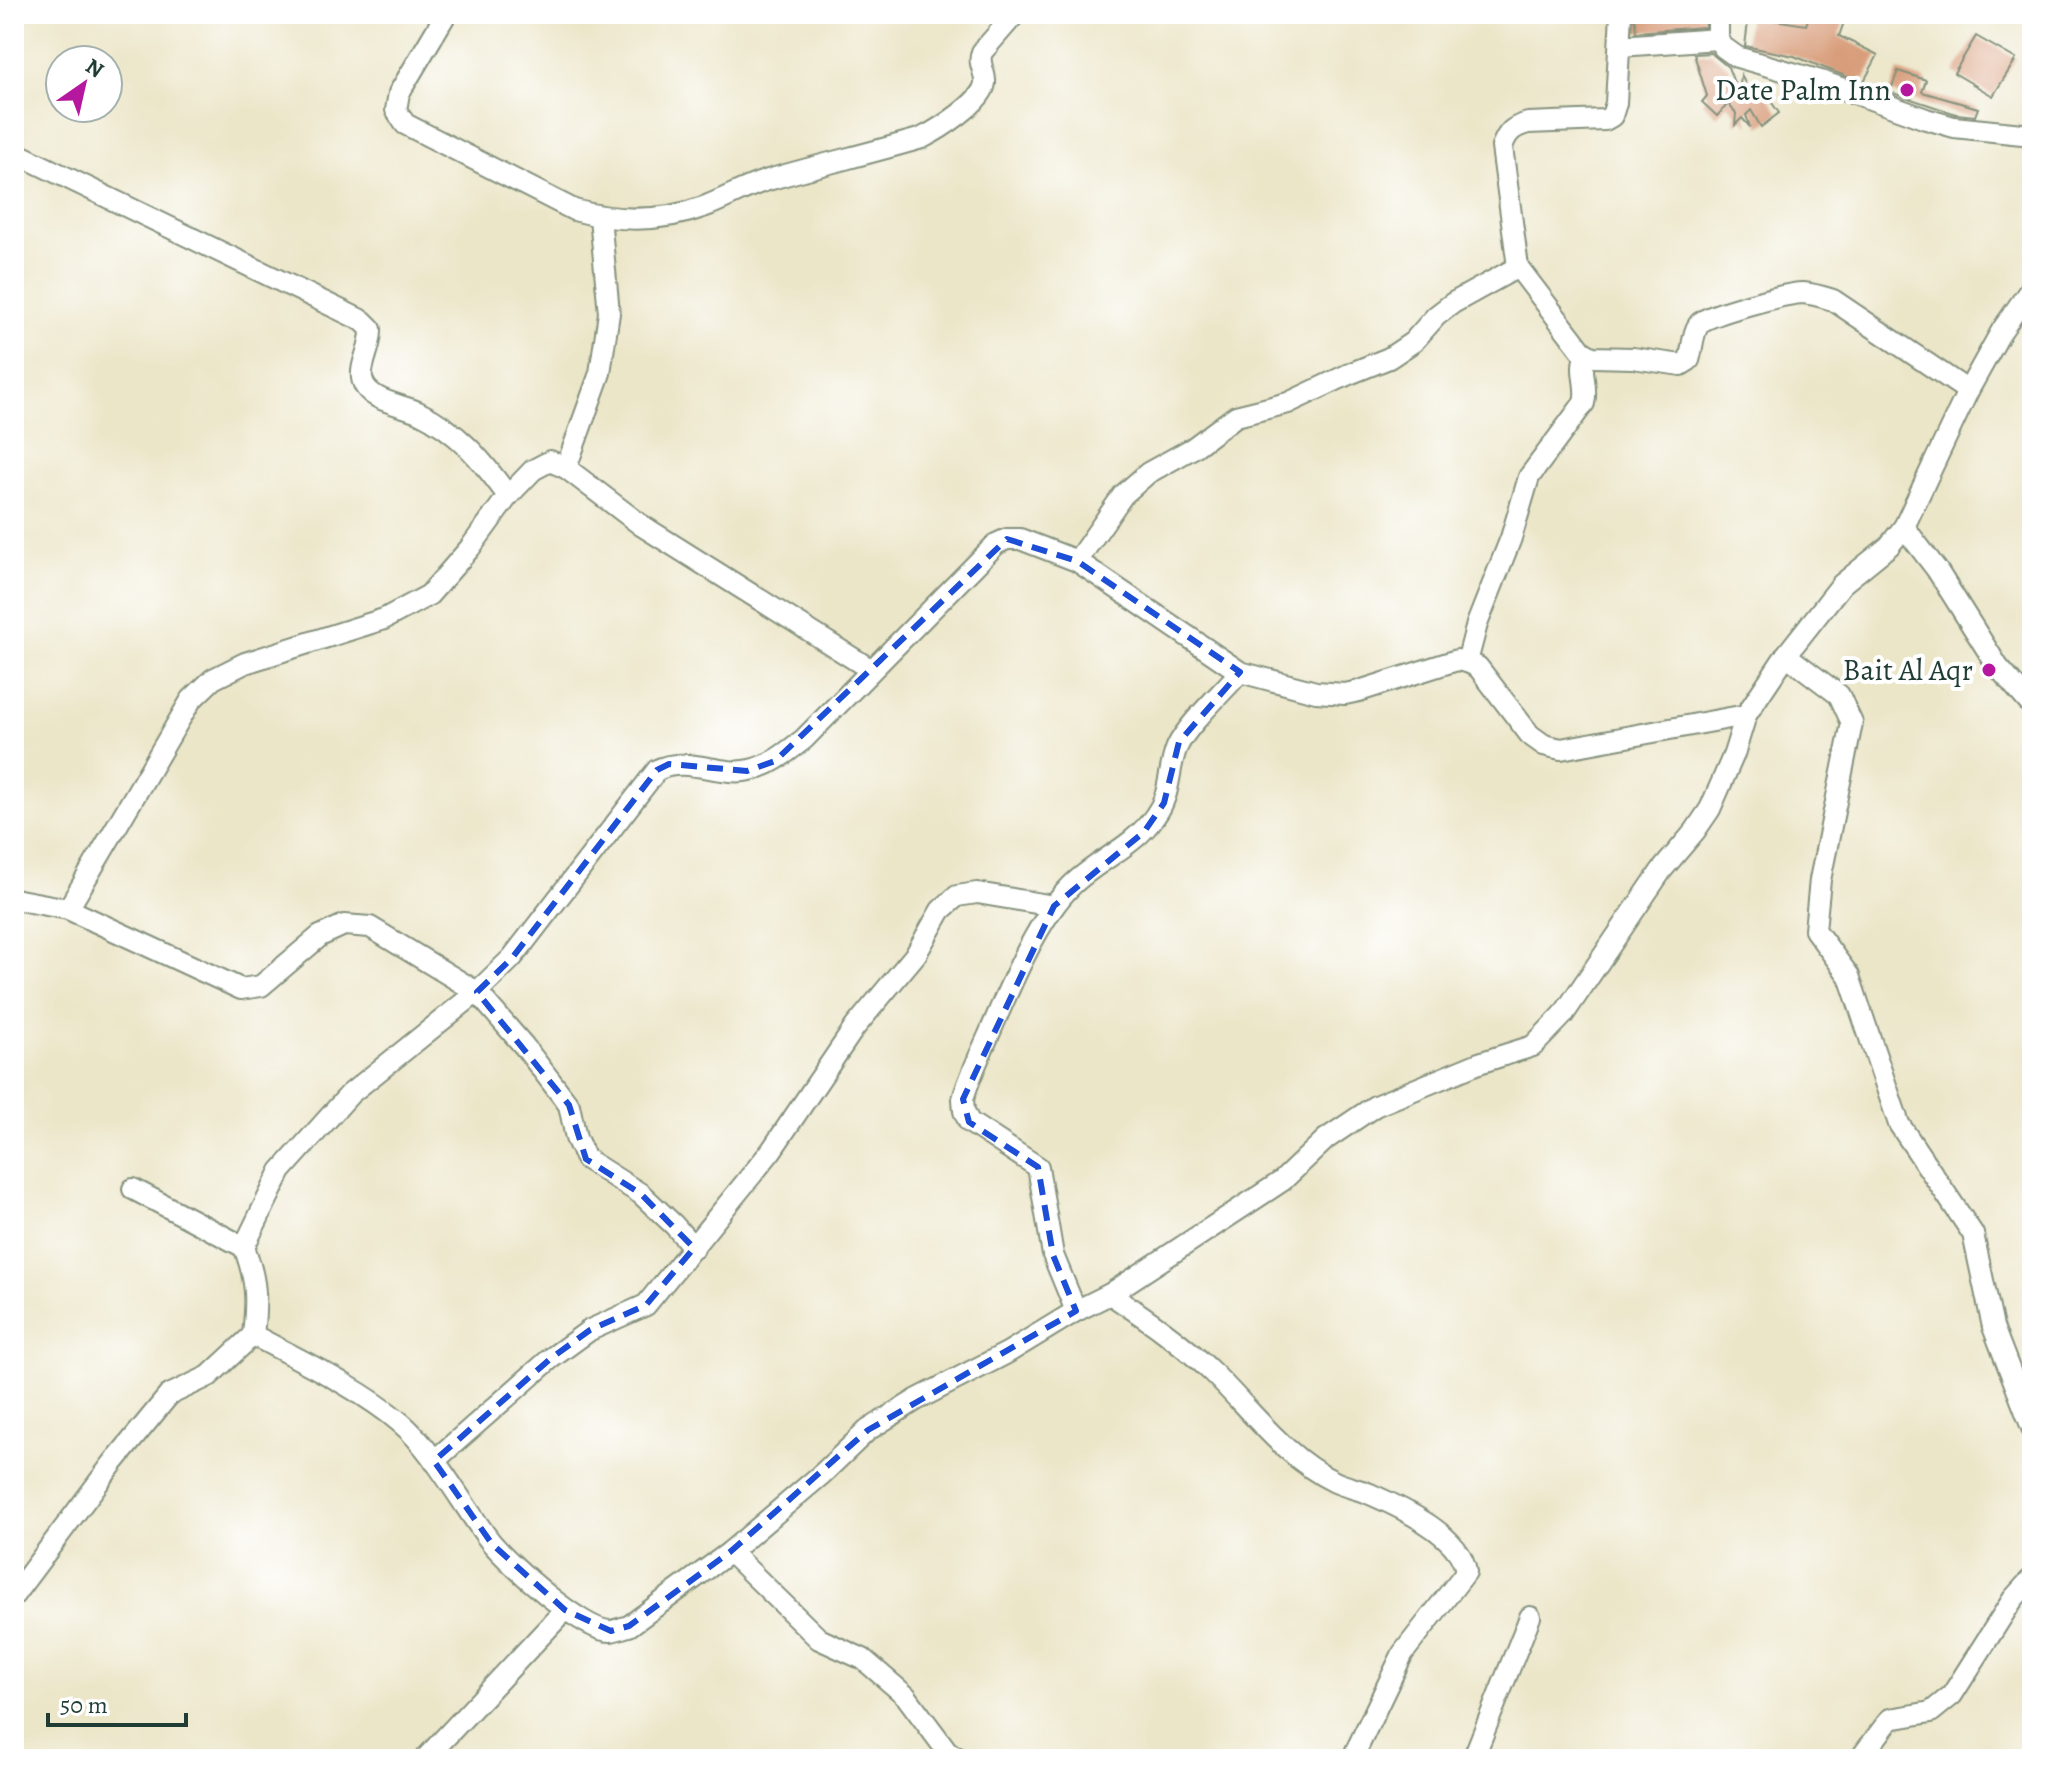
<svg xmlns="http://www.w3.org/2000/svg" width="2046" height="1773" viewBox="0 0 2046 1773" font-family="Alegreya,serif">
  <rect width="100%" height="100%" fill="#fff"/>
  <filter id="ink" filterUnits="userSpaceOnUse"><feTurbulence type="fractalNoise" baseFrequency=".0125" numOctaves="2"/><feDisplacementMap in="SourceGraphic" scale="16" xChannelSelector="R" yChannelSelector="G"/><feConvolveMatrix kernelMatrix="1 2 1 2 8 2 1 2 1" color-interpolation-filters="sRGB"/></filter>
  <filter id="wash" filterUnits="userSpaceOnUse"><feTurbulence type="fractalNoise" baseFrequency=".006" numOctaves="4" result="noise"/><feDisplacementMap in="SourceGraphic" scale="32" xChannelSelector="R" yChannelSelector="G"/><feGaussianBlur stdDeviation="1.8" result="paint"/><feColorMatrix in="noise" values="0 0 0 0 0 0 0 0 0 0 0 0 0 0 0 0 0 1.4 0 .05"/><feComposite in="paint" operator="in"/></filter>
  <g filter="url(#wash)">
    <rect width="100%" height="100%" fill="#ece6c9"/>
    <g id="blocks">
      <g fill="#d89d7a">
        <path d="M 1634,14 L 1705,14 L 1705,27 L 1636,32 Z"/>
        <path d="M 1749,14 L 1774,14 L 1773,20 L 1806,25 L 1810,14 L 1823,14 L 1844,22 L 1839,36 L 1878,55 L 1863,83 L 1794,56 L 1745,46 Z"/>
        <path d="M 1976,36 L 2016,59 L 1993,96 L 1954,73 Z"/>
        <path d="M 1711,53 L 1728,67 L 1739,96 L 1741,75 L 1749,91 L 1760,86 L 1779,113 L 1761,127 L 1751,110 L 1746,115 L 1750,127 L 1742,118 L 1735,125 L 1736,113 L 1728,104 L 1717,116 L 1702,102 L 1707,96 L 1694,54 Z"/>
        <path d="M 1898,71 L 1926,80 L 1922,92 L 1978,108 L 1975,116 L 1956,114 L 1890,92 Z"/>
      </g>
    </g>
  </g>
  <g filter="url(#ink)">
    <use href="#blocks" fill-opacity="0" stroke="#86927e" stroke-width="2"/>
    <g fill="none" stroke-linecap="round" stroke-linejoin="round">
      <g stroke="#86927e" stroke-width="24">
        <g id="street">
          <path d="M 446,14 L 399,93 L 396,110 L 405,124 L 574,210 C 618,222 663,222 706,206 C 727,198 747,186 768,180 C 819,165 871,153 922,138 C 938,130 983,102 985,83 C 986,71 977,64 982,52 L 1015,14"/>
          <path d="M 1621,14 L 1616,103 L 1612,116 L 1605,120 L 1528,123 C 1513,127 1507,132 1502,147 L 1518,267 L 1582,351 L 1592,357 L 1633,358 L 1681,365 L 1689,360 C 1693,349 1692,332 1700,323 C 1708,314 1788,293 1803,293 C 1814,294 1823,297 1833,300 L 1968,391"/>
          <path d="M 1718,14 L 1718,39 L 1723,47 L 1737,57 L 1821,81 L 1926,119 L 1954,127 L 2032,135"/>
          <path d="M 1620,46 L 1718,39"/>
          <path d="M 14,152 L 363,321 L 371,329 C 372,346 360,364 362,378 C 366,401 400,404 418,412 C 458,431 482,460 508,496"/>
          <path d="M 566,468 L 600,373 L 609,313 L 600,217"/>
          <path d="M 1904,527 L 1937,570 L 1998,667 L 2032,706"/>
          <path d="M 1077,561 L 1123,495 L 1148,473 L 1193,448 L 1236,416 L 1288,403 L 1349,374 L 1389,358 L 1413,342 L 1436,316 L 1453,303 L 1518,267"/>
          <path d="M 1786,655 L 1839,695 L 1852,723 L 1820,880 L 1815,930 L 1849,976 L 1899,1124 L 1973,1234 L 1993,1327 L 2032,1428"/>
          <path d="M 1467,662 L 1477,624 L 1511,538 L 1529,477 L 1584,403 C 1589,386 1578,371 1586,354"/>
          <path d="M 14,899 L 68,909 L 241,989 L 261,986 L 320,936 L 344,925 L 370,927 L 477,992 L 512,958 L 657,770 C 686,755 720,777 750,770 C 772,765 787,752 804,739 L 996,544 L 1007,539 L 1020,539 L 1077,561 L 1240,672 L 1316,692 L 1345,694 L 1359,691 L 1457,660 L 1467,662 L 1478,667 L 1530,735 L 1544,745 L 1561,749 L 1746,715"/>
          <path d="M 68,909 L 191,700 L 213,679 L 245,663 L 384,619 L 429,595 L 470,548 L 508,496 L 533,470 L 550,461 L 566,468 L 641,525 L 870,669"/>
          <path d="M 133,1189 L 244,1247"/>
          <path d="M 1110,1294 C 1146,1318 1181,1342 1212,1372 C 1251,1410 1285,1458 1335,1482 C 1346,1487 1358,1489 1370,1494 C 1400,1507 1462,1536 1466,1572 L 1403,1653 L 1352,1759"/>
          <path d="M 1076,1311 L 1053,1255 L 1038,1167 L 969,1122 L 964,1111 L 963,1099 C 970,1075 981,1053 991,1030 C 1010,986 1037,920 1071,886 C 1097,860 1133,848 1155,816 C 1172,793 1167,771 1177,747 C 1187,725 1223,692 1240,672"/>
          <path d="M 253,1335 C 257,1300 257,1281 244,1247 L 281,1171 L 350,1094 L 477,992 L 524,1046 L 569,1105 L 576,1138 L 586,1159 L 641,1194 L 674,1225 L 694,1248"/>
          <path d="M 434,1461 L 550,1359 L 590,1330 L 646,1305 L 771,1151 L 855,1027 L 916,954 L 941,910 L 957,896 L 977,893 L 1054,906"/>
          <path d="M 730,1552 L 819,1639 L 863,1659 L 906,1696 L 947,1751 L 959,1759"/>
          <path d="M 14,1595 L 113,1463 L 169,1395 L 209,1376 L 253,1335 C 303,1362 358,1387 401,1423 C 434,1451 463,1506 490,1541 C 508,1563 583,1632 611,1631 C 617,1630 624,1627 629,1626 L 730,1552 L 822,1474 L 868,1430 L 916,1400 L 1007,1353 L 1076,1311 L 1110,1294 L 1282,1181 L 1326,1139 L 1375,1106 L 1479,1063 L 1533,1046 L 1563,1015 L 1661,871 L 1695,831 L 1710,809 L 1734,754 L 1746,715 L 1786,655 L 1842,584 L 1889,546 L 1904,527 L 1968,391 L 2002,330 L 2032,287"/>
          <path d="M 425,1759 L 565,1610"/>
          <path d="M 1473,1759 L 1530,1617"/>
          <path d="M 1860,1759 L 1890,1719 L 1931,1712 L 1952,1695 L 2013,1599 L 2032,1578"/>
        </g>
      </g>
      <use href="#street" stroke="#fff" stroke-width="20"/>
    </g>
  </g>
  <path fill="none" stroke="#1d4ed8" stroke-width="6" stroke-dasharray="16 10" stroke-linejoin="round" d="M 1007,539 L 1077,561 L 1240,672 L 1179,742 L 1164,803 L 1144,832 L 1054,906 L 963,1099 L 969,1122 L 1038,1167 L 1053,1255 L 1076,1311 L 868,1430 L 730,1552 L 629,1626 L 611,1631 L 565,1610 L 492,1544 L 434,1461 L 550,1359 L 590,1330 L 646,1305 L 694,1248 L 641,1194 L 586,1159 L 569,1105 L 477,992 L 512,958 L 657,770 L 669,764 L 747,771 L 775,761 Z"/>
  <g fill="#b5179e" stroke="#fff" stroke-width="3">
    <circle cx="1907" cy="90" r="8"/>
    <circle cx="1989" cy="670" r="8"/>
  </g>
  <g text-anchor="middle" stroke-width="8" stroke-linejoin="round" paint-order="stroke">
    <g font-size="30" fill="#1f3d34" stroke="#fff" text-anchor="end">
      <text x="1891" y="100">Date Palm Inn</text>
      <text x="1973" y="680">Bait Al Aqr</text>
    </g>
  </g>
  <rect width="2046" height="1773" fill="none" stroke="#fff" stroke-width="48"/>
  <g transform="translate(84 84) rotate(34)"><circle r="38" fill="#ffffff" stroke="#a5b1ae" stroke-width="2"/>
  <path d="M0-6L14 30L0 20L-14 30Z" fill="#b5179e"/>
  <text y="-12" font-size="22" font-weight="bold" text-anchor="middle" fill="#1f3d34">N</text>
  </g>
  <path d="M48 1713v12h138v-12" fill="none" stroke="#1f3d34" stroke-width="4"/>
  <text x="60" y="1713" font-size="24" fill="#1f3d34" stroke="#ffffff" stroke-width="6" paint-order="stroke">50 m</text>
</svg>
